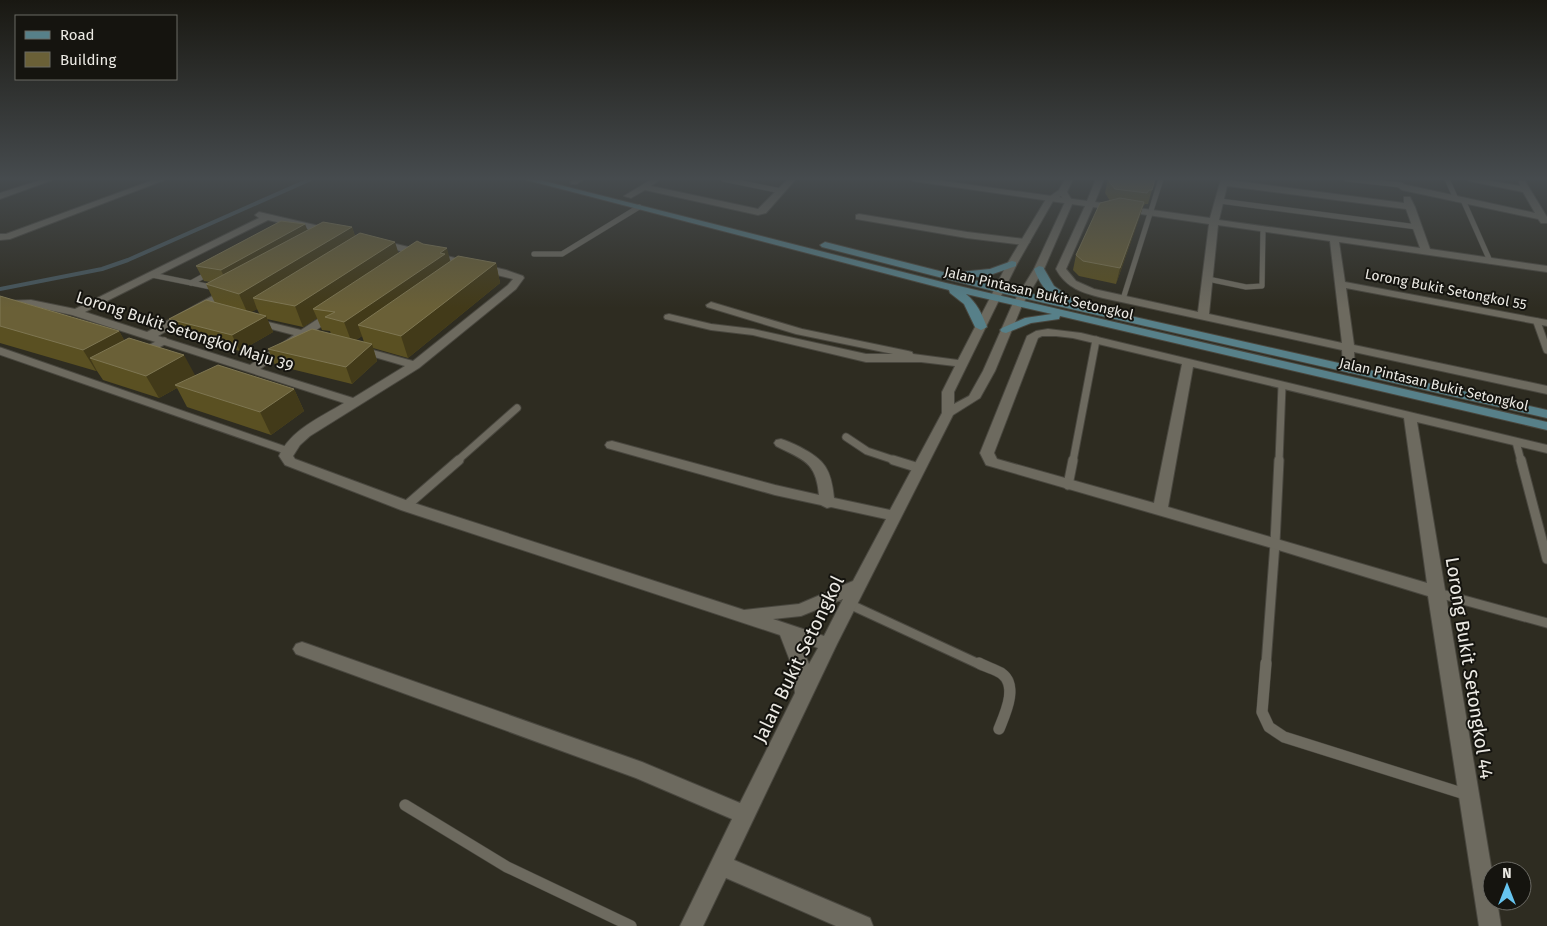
<svg xmlns="http://www.w3.org/2000/svg" width="1547" height="926" viewBox="0 0 1547 926" font-family="'Fira Sans',sans-serif">
  <rect width="100%" height="100%" fill="#2e2c21"/>
  <g fill="none" stroke-linecap="round" stroke-linejoin="round">
    <path stroke="#47575d" stroke-width="4" d="M 0,289 L 102,269 L 128,260 L 311,179"/>
    <g stroke="#49473f" stroke-width="6">
      <g id="service-far3">
        <path d="M 723,179 L 781,191"/>
        <path d="M 1347,179 L 1401,185"/>
        <path d="M 1447,179 L 1456,199"/>
        <path d="M 1463,200 L 1490,261"/>
        <path d="M 1220,201 L 1417,227"/>
        <path d="M 534,254 L 562,254 L 639,207"/>
        <path d="M 152,275 L 216,288"/>
        <path d="M 1208,279 L 1246,287 L 1262,286 L 1263,229"/>
        <path d="M 191,283 L 211,272"/>
        <path d="M 1123,299 L 1161,179"/>
      </g>
    </g>
    <g stroke="#49473f" stroke-width="9">
      <g id="service-far2">
        <path d="M 1537,322 L 1547,350"/>
        <path d="M 0,351 L 288,451"/>
        <path d="M 145,351 L 164,341"/>
        <path d="M 846,437 L 867,451 L 897,461"/>
        <path d="M 1516,442 L 1521,461"/>
        <path d="M 457,461 L 517,408"/>
        <path d="M 1073,461 L 1096,340"/>
        <path d="M 1279,461 L 1282,386"/>
      </g>
    </g>
    <g stroke="#49473f" stroke-width="11">
      <g id="service-far1">
        <path d="M 893,460 L 919,468"/>
        <path d="M 1521,460 L 1547,559"/>
        <path d="M 1068,485 L 1073,460"/>
        <path d="M 406,506 L 459,460"/>
        <path d="M 1438,593 L 1547,623"/>
        <path d="M 849,604 L 981,665"/>
        <path d="M 1266,665 L 1275,543 L 1279,460"/>
      </g>
    </g>
    <g stroke="#49473f" stroke-width="12">
      <g id="service">
        <path d="M 979,663 C 986,667 994,669 1001,673 C 1019,685 1005,714 999,729"/>
        <path d="M 1266,663 L 1262,712 L 1269,727 L 1284,737 L 1468,795"/>
        <path d="M 405,805 L 507,867 L 631,926"/>
      </g>
    </g>
    <g stroke="#49473f" stroke-width="2">
      <g id="minor">
        <path d="M 44,179 L 55,179 L 0,199 L 0,193 Z"/>
        <path d="M 156,179 L 167,179 L 10,239 L 0,240 L 0,234 L 6,234 Z"/>
        <path d="M 574,179 L 584,179 L 577,184 L 571,184 L 570,182 Z"/>
        <path d="M 652,179 L 661,179 L 651,186 L 758,209 L 788,179 L 796,179 L 766,213 L 758,215 L 645,190 L 631,198 L 624,196 Z"/>
        <path d="M 909,179 L 929,179 L 1087,201 L 1096,179 L 1104,179 L 1095,202 L 1210,218 L 1221,179 L 1404,203 L 1404,197 L 1410,197 L 1415,207 L 1430,249 L 1547,266 L 1547,272 L 1339,242 L 1345,282 L 1547,320 L 1547,326 L 1346,288 L 1354,345 L 1547,386 L 1547,394 L 1354,352 L 1355,369 L 1349,373 L 1343,369 L 1342,350 L 1103,298 C 1083,293 1066,288 1056,269 L 1085,206 L 913,181 ZM 1227,186 L 1406,209 L 1420,248 L 1219,220 ZM 1093,207 L 1209,224 L 1198,312 L 1094,289 L 1076,281 L 1066,269 ZM 1218,225 L 1330,241 L 1342,343 L 1209,314 Z"/>
        <path d="M 1465,179 L 1480,179 L 1520,186 L 1519,181 L 1525,181 L 1547,217 L 1547,223 L 1541,223 L 1538,219 L 1402,190 L 1398,187 L 1402,184 L 1535,213 L 1523,192 L 1469,181 Z"/>
        <path d="M 259,212 L 332,229 L 334,231 L 329,234 L 268,220 L 85,312 L 147,332 L 225,289 L 233,289 L 234,291 L 233,293 L 158,336 L 250,365 L 294,335 L 248,323 L 246,321 L 248,319 L 252,318 L 301,330 L 330,311 L 338,311 L 339,313 L 338,315 L 312,333 L 322,336 L 324,338 L 322,340 L 318,341 L 305,338 L 260,369 L 353,398 L 405,366 L 354,351 L 352,349 L 354,347 L 358,346 L 413,361 L 508,285 L 513,279 L 376,245 L 376,241 L 379,240 L 506,270 L 523,276 L 524,278 L 516,289 L 419,368 L 310,436 L 300,445 L 293,456 L 295,459 L 411,502 L 744,610 L 799,604 L 853,581 L 886,519 L 831,507 L 827,508 L 821,505 L 775,495 L 607,448 L 605,445 L 607,442 L 612,441 L 775,485 L 819,495 C 816,461 803,460 776,446 L 774,443 L 776,440 L 781,439 C 788,441 794,444 800,447 C 825,460 831,469 834,498 L 890,510 L 942,413 L 942,392 L 955,366 L 921,362 L 866,362 L 753,335 L 711,330 L 665,319 L 664,317 L 665,315 L 669,314 L 711,324 L 753,329 L 866,354 L 893,354 L 796,334 L 707,307 L 706,305 L 711,302 L 802,329 L 908,351 L 912,352 L 913,354 L 958,360 L 990,298 L 991,296 L 999,296 L 1000,298 L 954,392 L 954,404 L 969,396 L 983,371 L 1013,303 L 1014,301 L 1022,301 L 1023,303 L 995,371 L 980,398 L 953,415 L 837,644 L 734,860 L 870,918 L 873,926 L 836,926 L 726,878 L 703,926 L 680,926 L 732,819 L 636,778 L 296,654 L 293,649 L 296,644 L 302,642 L 308,644 L 642,762 L 740,803 L 795,693 L 792,666 L 780,635 L 401,510 L 285,465 L 279,456 C 290,430 321,417 344,403 L 72,315 L 31,306 L 0,305 L 0,301 L 31,300 L 75,309 L 259,218 L 255,215 ZM 843,599 L 824,636 L 773,619 L 801,616 ZM 799,641 L 818,648 L 809,664 Z"/>
        <path d="M 859,214 L 967,232 L 1025,239 L 1030,242 L 1025,245 L 967,238 L 856,219 L 856,215 Z"/>
        <path d="M 1048,329 L 1081,333 L 1547,445 L 1547,453 L 1417,422 L 1492,872 L 1492,901 L 1497,901 L 1501,926 L 1479,926 L 1428,596 L 1272,548 L 986,465 L 980,453 L 1027,336 L 1036,331 ZM 1042,336 L 1056,336 L 1073,338 L 1182,364 L 1154,503 L 997,459 L 994,453 L 1038,338 ZM 1193,367 L 1404,418 L 1427,583 L 1168,507 Z"/>
      </g>
    </g>
    <g stroke="#49473f" stroke-width="2">
      <path id="tertiary" d="M 1065,179 L 1073,179 L 1067,192 L 1073,202 L 1044,269 L 1022,305 L 1014,305 L 1013,303 L 1034,269 L 1065,202 L 1061,196 L 1053,201 L 1017,264 L 999,300 L 991,300 L 990,298 L 1007,264 L 1046,199 L 1059,190 Z"/>
    </g>
    <g stroke="#49473f" stroke-width="2">
      <g id="secondary">
        <path d="M 523,179 L 536,179 L 946,283 L 1547,422 L 1547,430 L 1060,316 L 1059,319 L 1031,323 L 1006,333 L 1002,332 L 1000,330 L 1002,328 L 1025,318 L 1052,314 L 966,294 C 977,303 982,314 987,327 L 981,330 L 975,327 L 964,304 L 950,293 L 949,290 Z"/>
        <path d="M 825,242 L 955,275 L 960,272 L 990,269 L 1012,261 L 1016,262 L 1016,266 L 987,276 L 966,278 L 1058,300 C 1046,293 1039,282 1034,269 L 1039,266 L 1043,267 L 1054,286 L 1073,299 L 1074,301 L 1073,303 L 1547,410 L 1547,418 L 1001,293 L 822,247 L 820,245 Z"/>
      </g>
    </g>
    <use href="#service-far3" stroke="#6d6a5f" stroke-width="5"/>
    <use href="#service-far2" stroke="#6d6a5f" stroke-width="7"/>
    <use href="#service-far1" stroke="#6d6a5f" stroke-width="9"/>
    <use href="#service" stroke="#6d6a5f" stroke-width="11"/>
    <use href="#minor" fill="#6d6a5f" fill-rule="evenodd"/>
    <use href="#tertiary" fill="#6d6a5f" fill-rule="evenodd"/>
    <use href="#secondary" fill="#578089" fill-rule="evenodd"/>
  </g>
  <g fill="#5a5022" fill-rule="evenodd">
    <path d="M 1108,179 L 1155,179 L 1148,204 L 1145,204 L 1143,207 L 1116,284 L 1079,276 L 1073,270 L 1076,255 L 1110,201 L 1105,193 Z"/>
    <path d="M 352,227 L 355,236 L 398,253 L 451,261 L 496,263 L 500,283 L 408,358 L 373,348 L 377,361 L 352,384 L 275,365 L 268,349 L 331,334 L 330,331 L 322,330 L 317,318 L 303,327 L 267,319 L 273,332 L 240,351 L 178,335 L 169,319 L 215,303 L 206,284 L 211,282 L 204,281 L 196,266 L 308,230 ZM 257,309 L 260,315 L 251,312 ZM 362,336 L 364,342 L 356,340 Z"/>
    <path d="M 0,296 L 119,331 L 124,340 L 195,376 L 294,389 L 304,411 L 271,435 L 187,407 L 177,388 L 159,398 L 103,380 L 97,371 L 96,371 L 0,343 Z"/>
  </g>
  <g fill="#423a19">
    <path d="M 1144,202 L 1140,216 L 1116,284 L 1120,268 Z"/>
    <path d="M 305,224 L 311,239 L 228,285 L 221,270 Z"/>
    <path d="M 352,227 L 358,246 L 253,298 L 257,309 L 248,314 L 239,294 Z"/>
    <path d="M 395,242 L 401,261 L 313,309 L 317,318 L 303,327 L 295,306 Z"/>
    <path d="M 447,248 L 452,268 L 358,325 L 362,336 L 352,343 L 344,322 Z"/>
    <path d="M 496,263 L 500,283 L 408,358 L 401,336 Z"/>
    <path d="M 266,316 L 273,332 L 240,351 L 232,335 Z"/>
    <path d="M 119,331 L 131,352 L 90,358 L 97,371 L 96,371 L 83,350 Z"/>
    <path d="M 372,344 L 377,361 L 352,384 L 346,367 Z"/>
    <path d="M 184,355 L 196,377 L 175,385 L 177,388 L 159,398 L 146,376 Z"/>
    <path d="M 294,389 L 304,411 L 271,435 L 260,412 Z"/>
  </g>
  <g fill="#6a6037" stroke="#7e7652">
    <path d="M 1108,180 L 1108,179 L 1155,179 L 1152,190 L 1149,190 L 1147,193 L 1115,189 Z"/>
    <path d="M 1120,198 L 1144,202 L 1120,268 L 1083,261 L 1076,255 L 1100,203 Z"/>
    <path d="M 281,221 L 305,224 L 221,270 L 196,266 Z"/>
    <path d="M 323,222 L 352,227 L 239,294 L 206,284 Z"/>
    <path d="M 360,233 L 395,242 L 295,306 L 253,298 Z"/>
    <path d="M 417,241 L 423,244 L 447,248 L 440,253 L 445,254 L 344,322 L 325,317 L 335,312 L 313,309 Z"/>
    <path d="M 458,256 L 496,263 L 401,336 L 358,325 Z"/>
    <path d="M 0,296 L 119,331 L 83,350 L 0,326 Z"/>
    <path d="M 206,300 L 266,316 L 232,335 L 169,319 Z"/>
    <path d="M 312,329 L 372,344 L 346,367 L 268,349 Z"/>
    <path d="M 129,338 L 184,355 L 146,376 L 90,358 Z"/>
    <path d="M 218,365 L 294,389 L 260,412 L 175,385 Z"/>
  </g>
  <linearGradient id="sky" x2="0" y2="1"><stop stop-color="#191812"/><stop offset="0.58" stop-color="#464b4e"/><stop offset="1" stop-color="#464b4e" stop-opacity="0"/></linearGradient>
  <rect width="1547" height="308" fill="url(#sky)"/>
  <g text-anchor="middle" stroke-width="4" stroke-linejoin="round" paint-order="stroke">
    <g font-size="14" fill="#eceae4" stroke="#15140f">
      <text transform="translate(1446 289) rotate(11)" y="5">Lorong Bukit Setongkol 55</text>
      <text transform="translate(1039 293) rotate(13)" y="5">Jalan Pintasan Bukit Setongkol</text>
      <text transform="translate(1434 384) rotate(13)" y="5">Jalan Pintasan Bukit Setongkol</text>
    </g>
    <g font-size="16" fill="#eceae4" stroke="#15140f">
      <text transform="translate(185 331) rotate(18)" y="6">Lorong Bukit Setongkol Maju 39</text>
    </g>
    <g font-size="19" fill="#eceae4" stroke="#15140f">
      <text transform="translate(798 659) rotate(-64)" y="7">Jalan Bukit Setongkol</text>
      <text transform="translate(1470 668) rotate(81)" y="7">Lorong Bukit Setongkol 44</text>
    </g>
  </g>
  <rect x="15" y="15" width="162" height="65" fill="#15140f" stroke="#6b6a64"/>
  <rect x="25" y="31" width="25" height="8" fill="#578089" stroke="#6b6a64"/>
  <text x="60" y="40" font-size="15" fill="#eceae4">Road</text>
  <rect x="25" y="52" width="25" height="15" fill="#6a6037" stroke="#6b6a64"/>
  <text x="60" y="65" font-size="15" fill="#eceae4">Building</text>
  <g transform="translate(1507 886)"><circle r="24" fill="#15140f" stroke="#6b6a64"/>
  <path d="M0-4L9 19L0 12L-9 19Z" fill="#66c4ef"/>
  <text y="-8" font-size="14" font-weight="bold" text-anchor="middle" fill="#eceae4">N</text>
  </g>
</svg>
